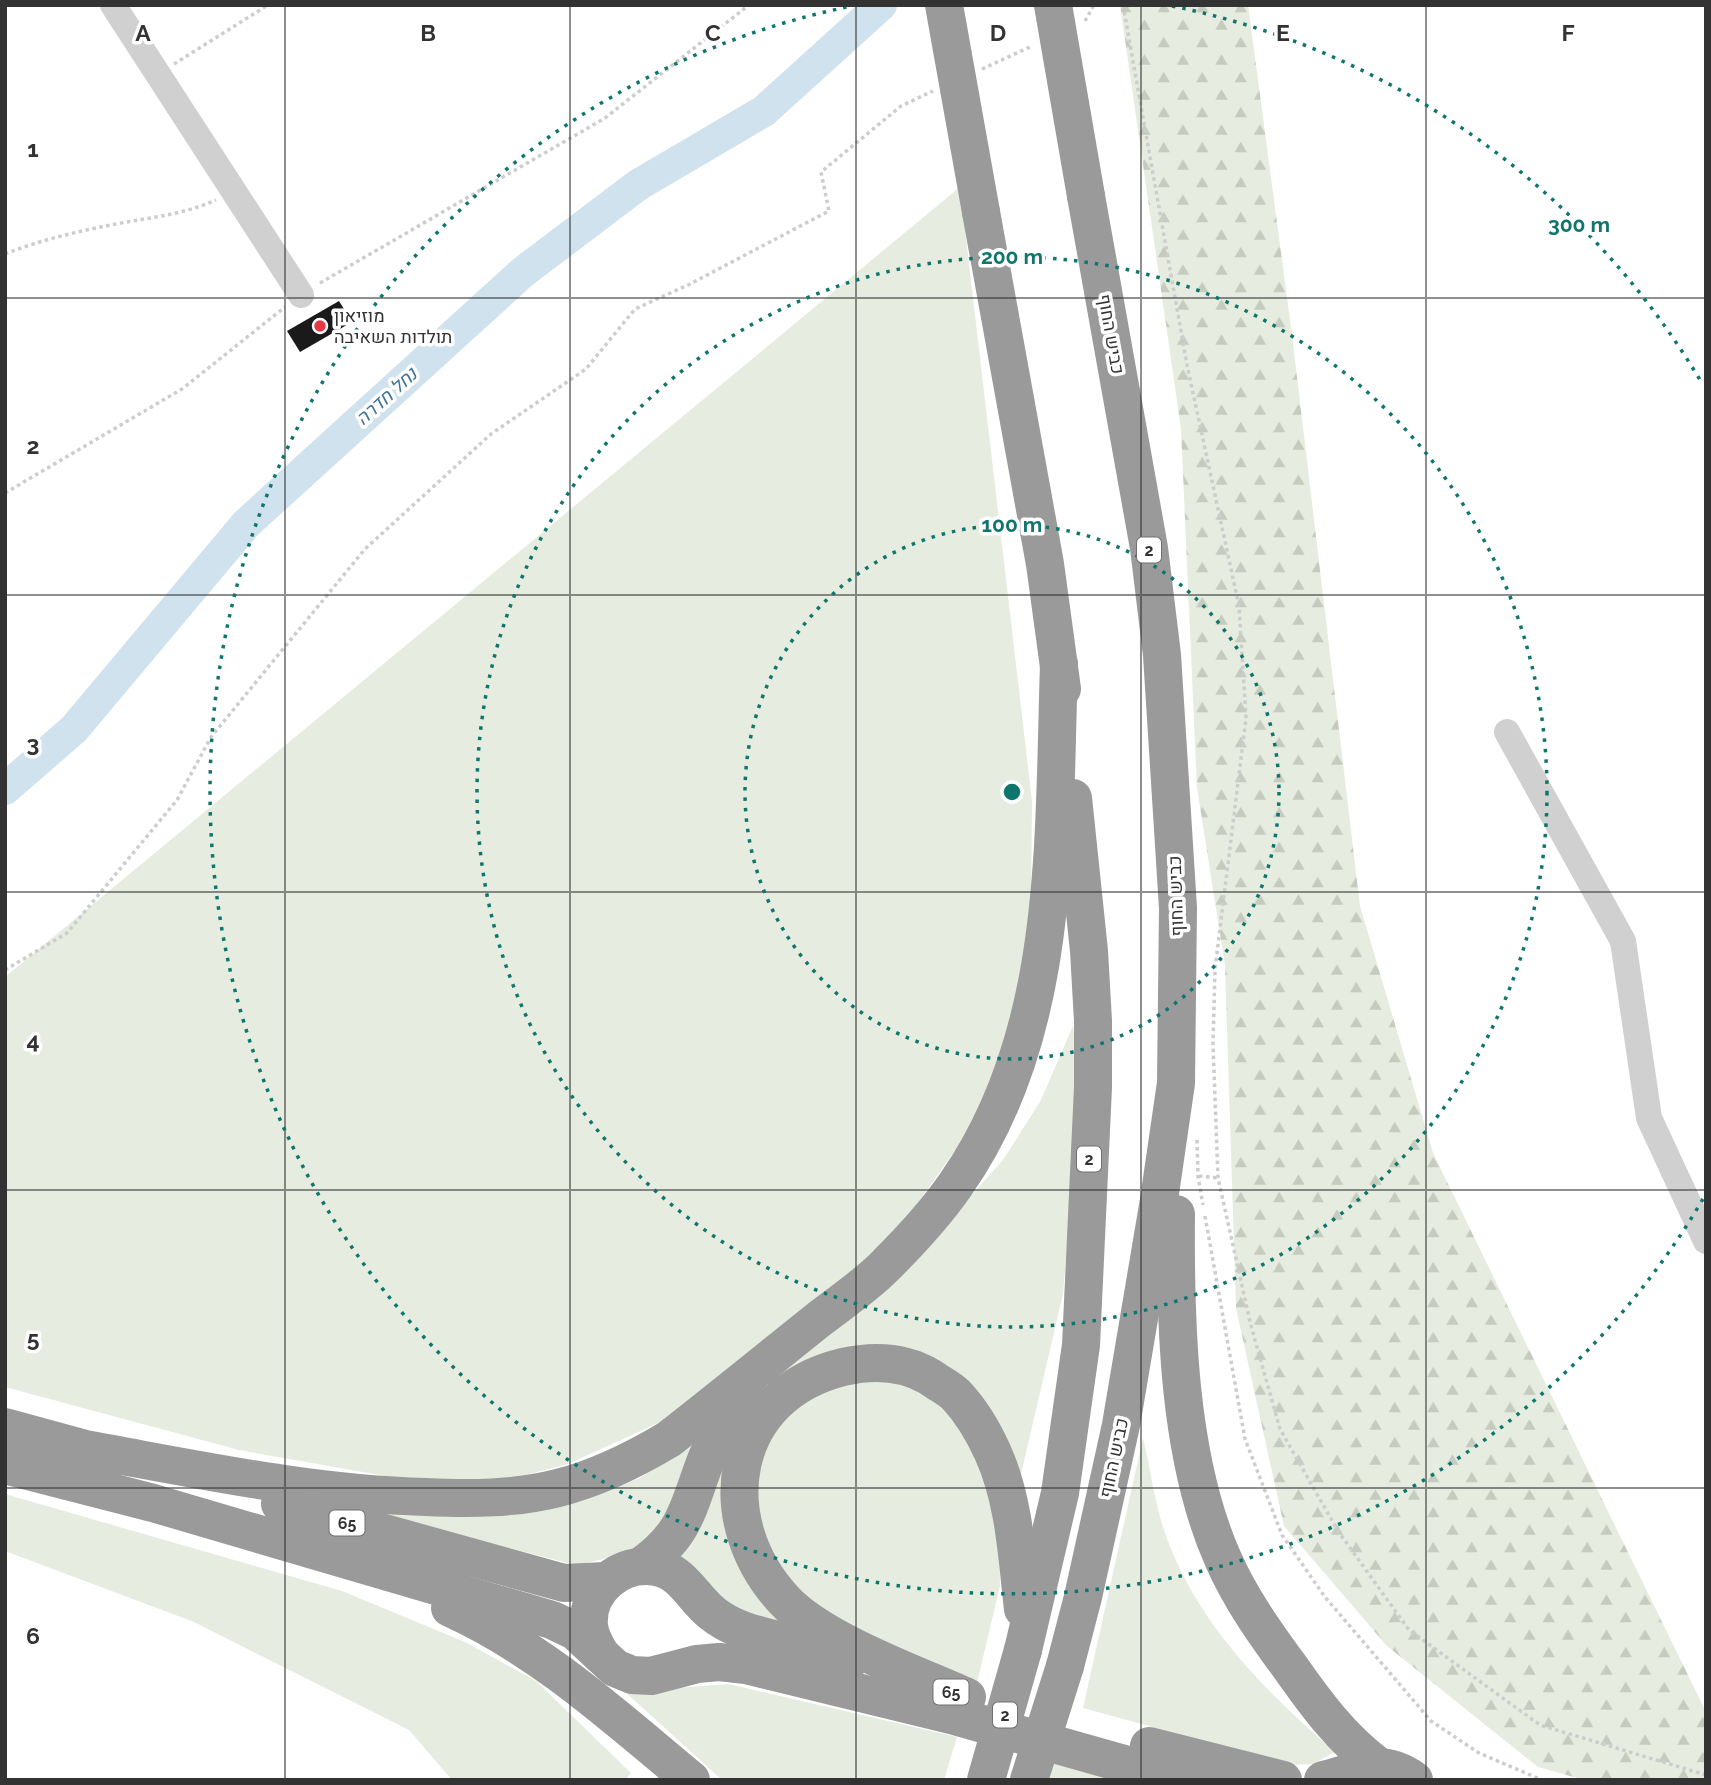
<svg xmlns="http://www.w3.org/2000/svg" width="1711" height="1785" viewBox="0 0 1711 1785" font-family="Raleway,Heebo,sans-serif">
  <defs>
    <pattern id="forest-firs" width="22" height="20" patternUnits="userSpaceOnUse" patternTransform="scale(1.75)"><rect width="22" height="20" fill="#e6ecdf"/><path d="M5 1l3.5 6h-7zM16 11l3.5 6h-7z" fill="#c6cbc0"/></pattern>
  </defs>
  <rect width="100%" height="100%" fill="#fff"/>
  <g fill="#e6ecdf">
    <path d="M 960,187 L 1032,801 L 1031,908 L 1017,1022 L 973,1125 L 891,1241 L 667,1419 L 568,1464 L 479,1487 L 436,1485 L 239,1450 L 5,1387 L 5,977 Z"/>
    <path d="M 1073,1026 L 1081,1084 L 1063,1294 L 1018,1487 L 993,1428 L 856,1352 L 728,1472 L 816,1638 L 744,1616 L 671,1551 L 764,1388 L 959,1209 L 1003,1160 L 1040,1102 Z"/>
    <path d="M 885,1375 L 946,1403 L 982,1459 L 999,1540 L 1000,1586 L 977,1683 L 828,1618 L 782,1578 L 751,1496 L 766,1438 L 818,1388 Z"/>
    <path d="M 1143,1438 C 1150,1467 1154,1498 1163,1527 C 1193,1620 1264,1690 1335,1752 L 1313,1764 L 1291,1765 L 1083,1708 Z"/>
    <path d="M 690,1446 C 682,1475 674,1514 652,1536 C 635,1552 598,1561 576,1565 L 367,1512 L 585,1499 L 640,1478 Z"/>
    <path d="M 5,1494 L 342,1591 L 465,1642 L 536,1681 L 631,1773 L 625,1780 L 452,1780 L 409,1730 L 194,1622 L 5,1551 Z"/>
    <path d="M 728,1684 L 957,1737 L 944,1780 L 722,1780 L 623,1690 L 651,1695 L 677,1688 Z"/>
    <path d="M 1049,1758 L 1115,1780 L 1044,1780 Z"/>
  </g>
  <path fill="url(#forest-firs)" d="M 1120,5 L 1248,5 L 1292,335 L 1360,906 L 1433,1153 L 1706,1712 L 1706,1780 L 1584,1780 L 1538,1767 L 1387,1646 L 1284,1526 L 1236,1308 L 1225,965 L 1197,788 L 1181,429 Z"/>
  <g fill="none" stroke-linecap="round" stroke-linejoin="round">
    <path stroke="#cfe2ee" stroke-width="32" d="M 5,789 L 74,729 L 246,524 L 523,272 L 638,185 L 764,111 L 881,5"/>
  </g>
  <path fill="#1a1a1a" d="M 339,301 L 352,322 L 300,352 L 287,331 Z"/>
  <g fill="none" stroke-linecap="round" stroke-linejoin="round">
    <g stroke="#cdcdcd" stroke-width="3.5" stroke-dasharray="3.5 3.5" stroke-linecap="butt">
      <path d="M 1123,5 L 1187,365 L 1239,606 L 1246,718 L 1215,969 L 1213,1044 L 1218,1178 L 1251,1326 L 1280,1429 L 1338,1531 L 1409,1630 L 1540,1725 L 1706,1775"/>
      <path d="M 1085,21 L 1094,5"/>
      <path d="M 174,64 L 268,5"/>
      <path d="M 982,69 L 1032,46"/>
      <path d="M 5,254 C 40,240 79,231 116,224 C 152,217 182,215 216,200"/>
      <path d="M 320,283 L 605,118 L 749,5"/>
      <path d="M 5,493 L 182,389 L 285,307"/>
      <path d="M 5,970 L 67,933 L 177,800 L 211,737 L 365,549 L 491,434 L 586,369 L 635,309 L 688,285 L 829,211 L 821,172 L 901,106 L 933,91"/>
      <path d="M 1197,1140 L 1198,1176 L 1203,1205"/>
      <path d="M 1199,1176 L 1218,1178"/>
      <path d="M 1205,1216 L 1245,1439 L 1282,1535 L 1325,1597 L 1431,1721 L 1479,1753 L 1542,1780"/>
    </g>
    <g stroke="#d0d0d0" stroke-width="26">
      <path d="M 113,5 L 301,295"/>
      <path d="M 1507,732 L 1623,941 L 1649,1118 L 1706,1241"/>
    </g>
    <g stroke="#9a9a9a" stroke-width="38">
      <path d="M 981,212 L 1045,564 L 1062,689"/>
      <path d="M 1176,1214 C 1175,1323 1178,1458 1223,1559 C 1240,1598 1265,1633 1290,1667 C 1316,1704 1341,1738 1377,1765"/>
      <path d="M 5,1427 L 115,1457"/>
      <path d="M 90,1450 C 201,1470 313,1494 426,1497 C 470,1499 515,1499 558,1488 C 598,1478 634,1460 669,1439 C 719,1400 768,1360 818,1320 C 841,1302 867,1285 887,1264 C 912,1239 936,1213 956,1184 C 1062,1033 1053,839 1059,664"/>
      <path d="M 5,1465 L 153,1503 L 552,1620 L 575,1631 L 615,1668 L 632,1675 L 651,1676 L 697,1664 L 719,1662 L 746,1665 L 951,1715 L 1181,1780"/>
      <path d="M 280,1504 L 564,1583 L 606,1581"/>
      <path d="M 641,1566 C 687,1534 688,1506 707,1457 C 717,1433 731,1412 747,1392"/>
      <path d="M 450,1608 C 541,1649 615,1717 691,1780"/>
      <path d="M 1023,1650 L 1060,1493 L 1081,1345 L 1093,1087 L 1093,1021 L 1089,951 L 1073,798"/>
      <path d="M 601,1655 C 596,1646 590,1637 589,1626 C 586,1589 621,1561 656,1567 C 682,1571 693,1598 712,1613 C 736,1633 769,1637 797,1645 C 815,1649 832,1655 849,1661"/>
      <path d="M 1065,1666 L 1083,1597 L 1121,1425 L 1159,1200 L 1176,1083 L 1178,908 L 1162,655 L 1149,548 L 1086,196"/>
      <path d="M 967,1697 C 916,1674 823,1641 785,1601 C 709,1520 728,1395 843,1367 C 874,1360 903,1361 930,1377 C 938,1383 949,1388 956,1395 C 971,1411 984,1433 993,1453 C 1015,1502 1017,1558 1023,1609"/>
      <path d="M 1149,1746 L 1283,1780"/>
      <path d="M 1323,1780 C 1359,1772 1380,1756 1414,1780"/>
    </g>
    <g stroke="#9a9a9a" stroke-width="38">
      <path d="M 944,5 L 981,212"/>
      <path d="M 1053,5 L 1086,196"/>
      <path d="M 986,1780 L 1023,1650"/>
      <path d="M 1029,1780 L 1065,1666"/>
    </g>
  </g>
  <path fill="none" stroke="#333" stroke-width="2" stroke-opacity="0.55" d="M 285,5 L 285,1780M 570,5 L 570,1780M 856,5 L 856,1780M 1141,5 L 1141,1780M 1426,5 L 1426,1780M 5,298 L 1706,298M 5,595 L 1706,595M 5,892 L 1706,892M 5,1190 L 1706,1190M 5,1488 L 1706,1488"/>
  <g fill="none" stroke="#0f766e" stroke-width="3.5" stroke-dasharray="3.5 7">
    <circle cx="1012" cy="792" r="267"/>
    <circle cx="1012" cy="792" r="535"/>
    <path d="M1703 1199A802 802 0 1 1 852 6M1172 6A802 802 0 0 1 1703 385"/>
  </g>
  <circle fill="#e63946" stroke="#fff" stroke-width="2.5" cx="320" cy="326" r="7"/>
  <g text-anchor="middle" stroke-width="7" stroke-linejoin="round" paint-order="stroke">
    <g fill="#fff" stroke="#707070" stroke-width="2">
      <rect x="1137" y="537.5" width="24" height="25" rx="5"/>
      <rect x="1077" y="1146.5" width="24" height="25" rx="5"/>
      <rect x="329.5" y="1510.5" width="35" height="25" rx="5"/>
      <rect x="933.5" y="1679.5" width="35" height="25" rx="5"/>
      <rect x="993" y="1702.5" width="24" height="25" rx="5"/>
    </g>
    <g font-size="16" font-weight="bold" fill="#333">
      <text x="1149" y="556">2</text>
      <text x="1089" y="1165">2</text>
      <text x="347" y="1529">65</text>
      <text x="951" y="1698">65</text>
      <text x="1005" y="1721">2</text>
    </g>
    <g font-size="18" fill="#333" stroke="#fff" text-anchor="start">
      <text x="334" y="322">מוזיאון<tspan x="334" dy="21">תולדות השאיבה</tspan></text>
    </g>
    <g font-size="18" fill="#333" stroke="#fff">
      <text transform="translate(1111 334) rotate(80)" y="6">כביש החוף</text>
      <text transform="translate(1176 896) rotate(-92)" y="6">כביש החוף</text>
      <text transform="translate(1114 1458) rotate(-78)" y="6">כביש החוף</text>
    </g>
    <g font-size="19" font-style="italic" fill="#3f7597" stroke="#fff">
      <text transform="translate(386 396) rotate(-42)" y="7">נחל חדרה</text>
    </g>
  </g>
  <g font-size="23" text-anchor="middle" font-weight="bold" fill="#333" stroke="#fff" stroke-width="7" stroke-linejoin="round" paint-order="stroke">
    <text x="143" y="41">A</text>
    <text x="428" y="41">B</text>
    <text x="713" y="41">C</text>
    <text x="998" y="41">D</text>
    <text x="1283" y="41">E</text>
    <text x="1568" y="41">F</text>
    <text x="33" y="157">1</text>
    <text x="33" y="454">2</text>
    <text x="33" y="752">3</text>
    <text x="33" y="1049">4</text>
    <text x="33" y="1347">5</text>
    <text x="33" y="1644">6</text>
  </g>
  <circle cx="1012" cy="792" r="10" fill="#0f766e" stroke="#fff" stroke-width="3.5"/>
  <g font-size="21" text-anchor="middle" font-weight="bold" fill="#0f766e" stroke="#fff" stroke-width="7" stroke-linejoin="round" paint-order="stroke">
    <text x="1579" y="232">300 m</text>
    <text x="1012" y="264">200 m</text>
    <text x="1012" y="532">100 m</text>
  </g>
  <rect width="1711" height="1785" fill="none" stroke="#333333" stroke-width="14"/>
</svg>
